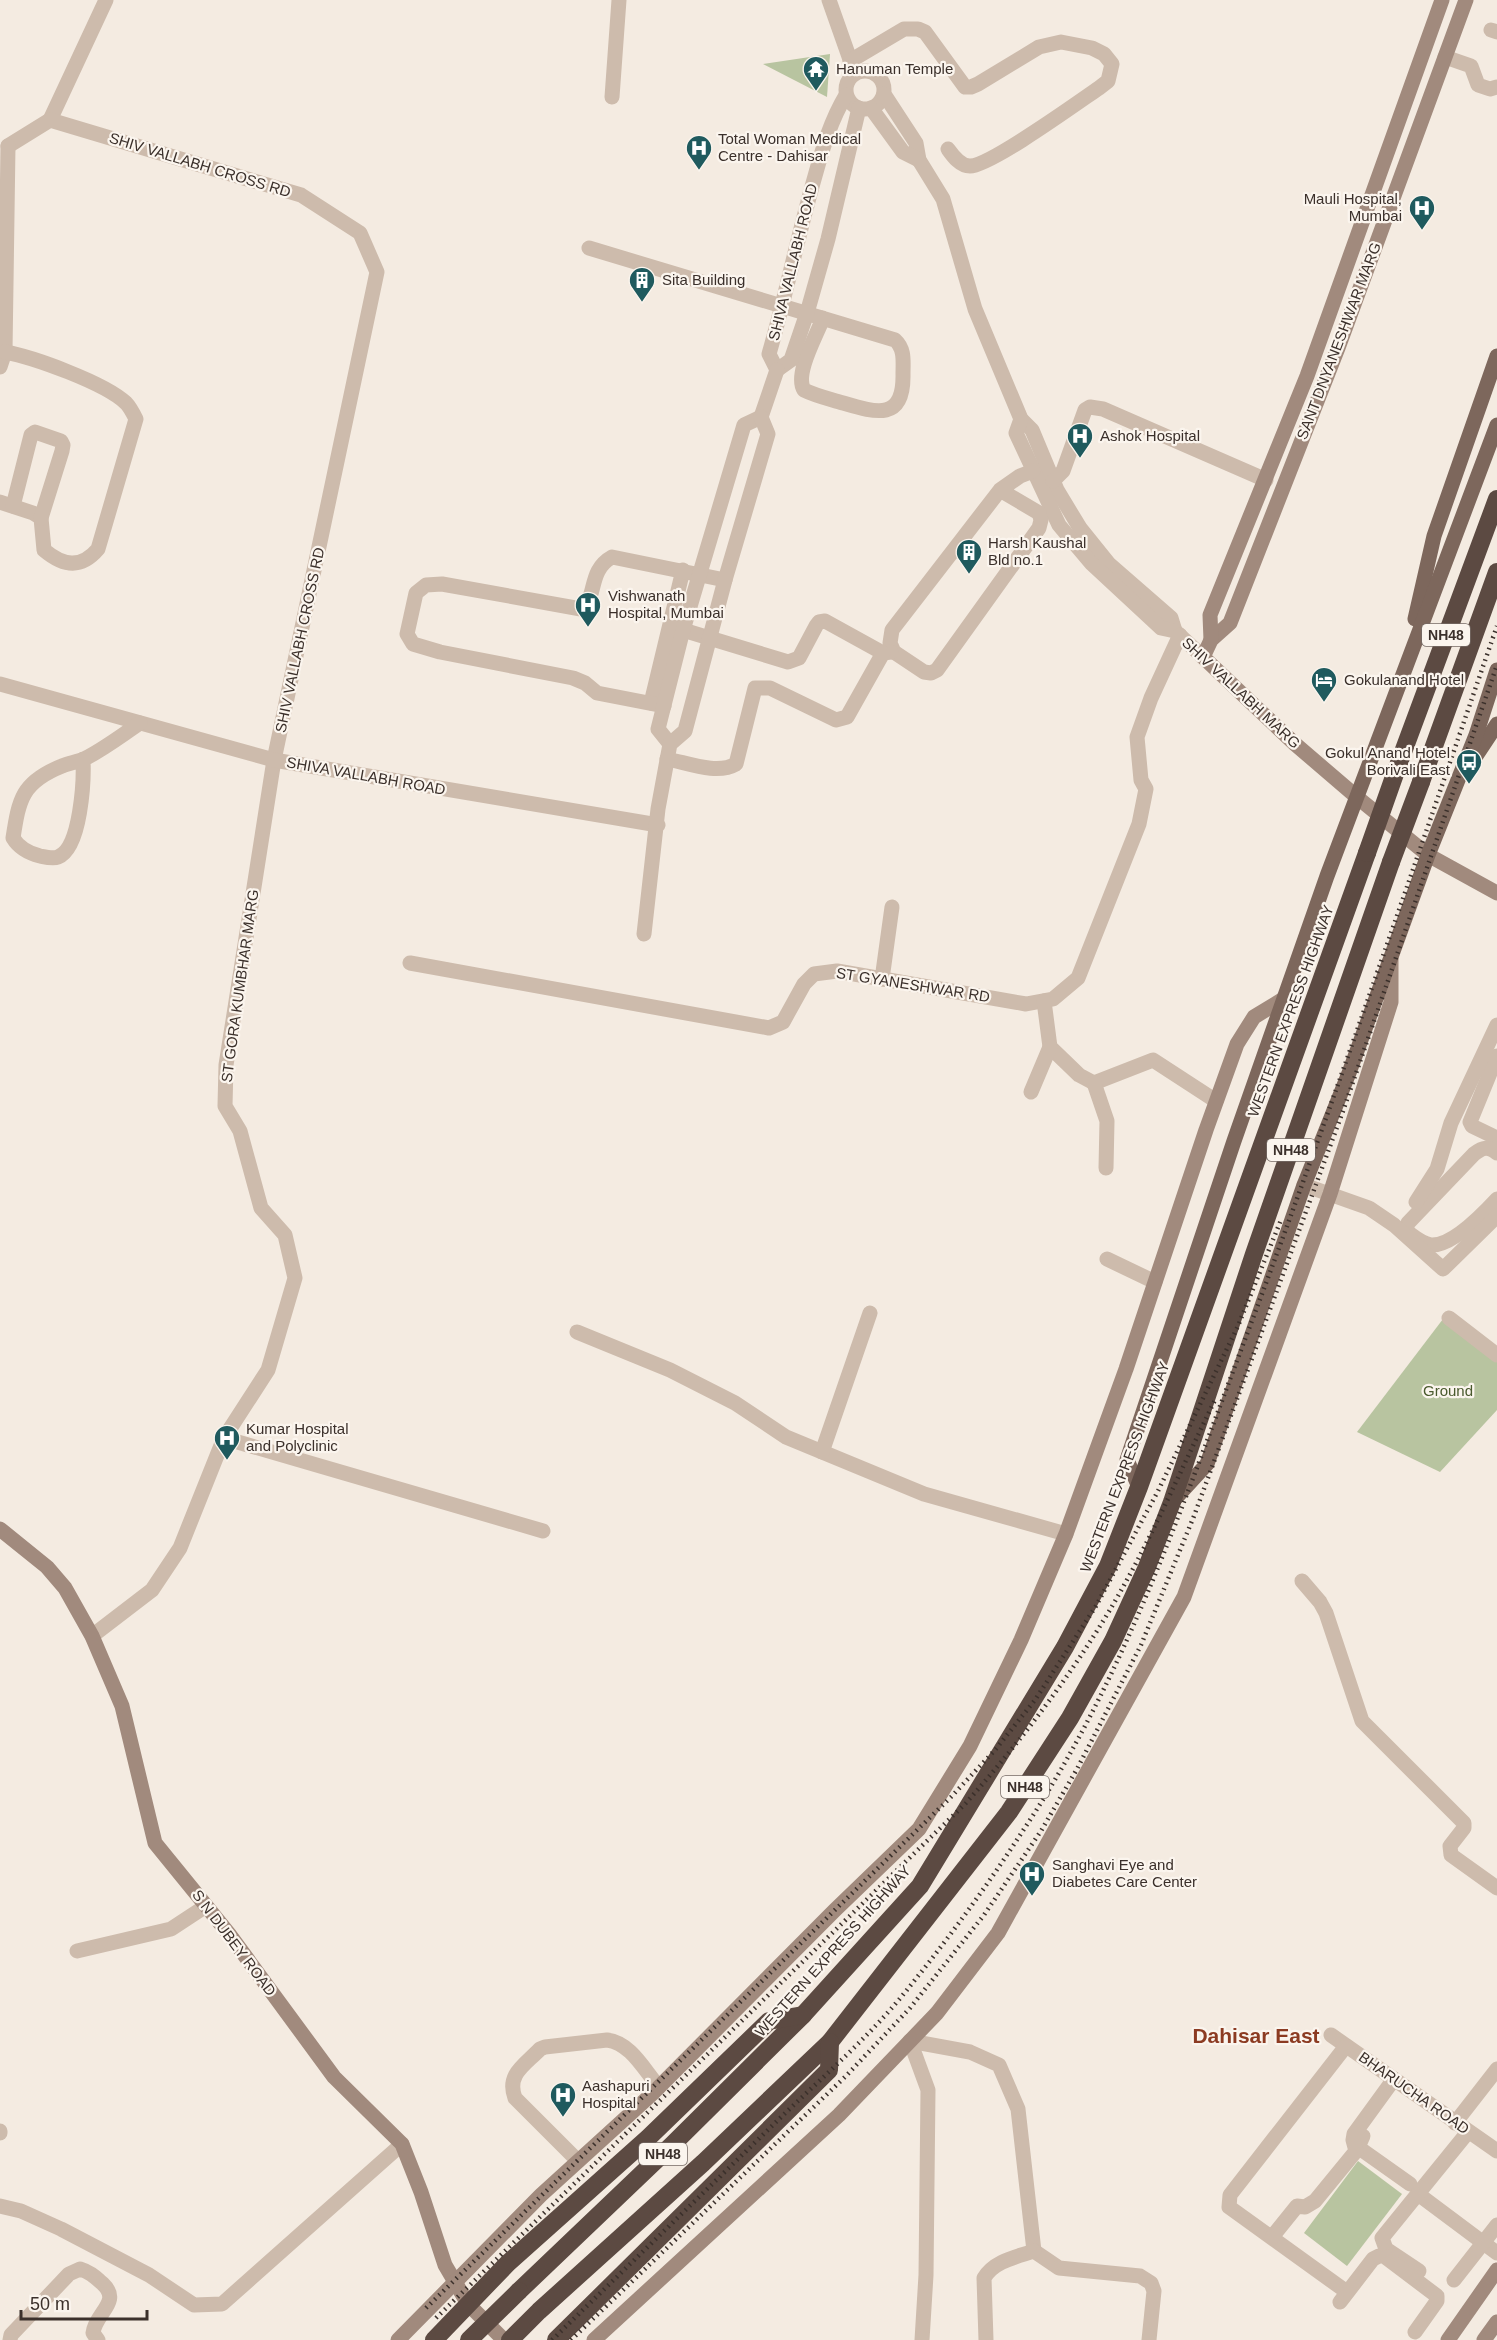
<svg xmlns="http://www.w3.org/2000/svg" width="1497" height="2340" viewBox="0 0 1497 2340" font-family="Helvetica,sans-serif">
  <rect width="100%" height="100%" fill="#f4ebe1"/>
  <g fill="#b8c4a0">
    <path d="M 830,54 L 827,97 L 763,64 Z"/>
    <path d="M 1443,1319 L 1497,1357 L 1497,1410 L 1440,1472 L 1357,1432 Z"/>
    <path d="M 1358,2161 L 1402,2194 L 1347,2266 L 1304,2233 Z"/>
  </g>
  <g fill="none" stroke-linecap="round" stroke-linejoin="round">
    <g stroke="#cdbbac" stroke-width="15">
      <path d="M 829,0 L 853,68"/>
      <path d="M 1491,30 L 1497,32"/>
      <path d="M 1445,57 L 1471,66 L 1478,85 L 1490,89 L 1497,87"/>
      <path d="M 850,61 L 904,29 L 918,29 L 925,32 L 965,87 L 971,87 L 978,84 L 1039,47 L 1061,42 L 1092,48 L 1104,54 L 1112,64 L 1108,81 L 1099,88 C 1077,103 990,166 970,166 C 960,166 953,156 948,149"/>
      <circle cx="865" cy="90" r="19"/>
      <path d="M 884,94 L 916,143 L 919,160 L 943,199 L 975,309 L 1021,419 L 1032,430 L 1057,490 L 1080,528 L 1109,564 L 1171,618 L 1175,631"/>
      <path d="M 612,97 L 619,0"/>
      <path d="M 871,108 L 903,152 L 919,160"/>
      <path d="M 50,120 L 106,0"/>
      <path d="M 8,146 L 50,120 L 301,195 L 360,233 L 377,272 L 274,760 L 226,1065 L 225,1106 L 240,1131 L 261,1208 L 285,1235 L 295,1278 L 268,1370 L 224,1438 L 180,1548 L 152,1590 L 92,1636"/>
      <path d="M 589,248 L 895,340 C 905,349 903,361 903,374 C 904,421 877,413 843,403 C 830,399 816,396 804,390 C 794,374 817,335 823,318"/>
      <path d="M 0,367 L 5,352 L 8,146"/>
      <path d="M 777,370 L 769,354 C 786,295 798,235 815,176 C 823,147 831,120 846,95"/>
      <path d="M 777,370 L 791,360 L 807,313 L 828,239 L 859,108"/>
      <path d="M 761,417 L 777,370"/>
      <path d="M 1021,419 L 1016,433 L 1059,525 L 1091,563 L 1161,628 L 1175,631 L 1203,657"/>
      <path d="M 1053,481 L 1063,471 L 1085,410 L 1090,407 L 1103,409 L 1266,480"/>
      <path d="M 1000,490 L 892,630 L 890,643 L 894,652 L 924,672 L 931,673 L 937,670 L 1039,528 L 1041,520 L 1039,513 L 1000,490 L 1020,476 L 1033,471"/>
      <path d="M 0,502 L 33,513 L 41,518 L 44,550 C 63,566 81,569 98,549 L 136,419 C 133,413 130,407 126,403 C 105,383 33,357 5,352"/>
      <path d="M 13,506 L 31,435 L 35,432 L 61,441 L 63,445 L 62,451 L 41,518"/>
      <path d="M 683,630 L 788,662 L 799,658 L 816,626 L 819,622 L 825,621 L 883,653 L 891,652"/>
      <path d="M 0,684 L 274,760 L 658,825"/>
      <path d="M 651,703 L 683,570"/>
      <path d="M 664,706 L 597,693 L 585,683 L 573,678 L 440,652 L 413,644 L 407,634 L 416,593 L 426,585 L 442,584 L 581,609 C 598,598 587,571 612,557 L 725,580"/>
      <path d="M 670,744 L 658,729 L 683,630 L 744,425 L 761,417"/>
      <path d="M 83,759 C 84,780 81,848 58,857 C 53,859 45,857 40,856 C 28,853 19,848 13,838 C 19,799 22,782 62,766 C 69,763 77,762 84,759 C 104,749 122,735 140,723"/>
      <path d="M 667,759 C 688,763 717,775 736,764 L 755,688 L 770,688 L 836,720 L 847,717 L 883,653"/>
      <path d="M 644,934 L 658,809 L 670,744 L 685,731 L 725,580 L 768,434 L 761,417"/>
      <path d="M 410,963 L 769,1028 L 783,1022 L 804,984 L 814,974 L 837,971 L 1026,1004 L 1053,999 L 1078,978 L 1139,824 L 1146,789 L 1141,780 L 1137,737 L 1151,698 L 1180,635"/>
      <path d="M 882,979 L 892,907"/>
      <path d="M 1044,1001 L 1050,1047 L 1079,1075 L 1094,1083 L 1153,1060 L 1216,1101"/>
      <path d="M 1497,1056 L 1470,1122 L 1472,1126 L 1497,1138"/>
      <path d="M 1094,1083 L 1107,1121 L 1106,1168"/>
      <path d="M 1031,1092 L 1050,1047"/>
      <path d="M 1497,1153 C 1488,1146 1483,1147 1474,1154 L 1408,1223 L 1406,1231 C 1413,1236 1422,1244 1431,1245 C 1452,1246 1484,1213 1497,1199"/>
      <path d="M 1304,1185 L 1369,1208 L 1394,1225 L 1443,1269 L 1497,1216"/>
      <path d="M 1416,1202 L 1437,1169 L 1451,1123 L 1497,1025"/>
      <path d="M 1107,1259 L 1155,1282"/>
      <path d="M 1449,1318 L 1497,1355"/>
      <path d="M 577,1332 L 670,1370 L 735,1403 L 786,1437 L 924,1494 L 1066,1534"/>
      <path d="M 224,1438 L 543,1531"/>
      <path d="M 822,1452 L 870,1313"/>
      <path d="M 1302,1581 L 1320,1602 L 1326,1613 L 1362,1721 L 1464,1823 L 1464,1828 L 1450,1846 L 1451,1855 L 1497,1888"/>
      <path d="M 77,1951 L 171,1929 L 206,1906"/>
      <path d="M 1331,2035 L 1497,2151"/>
      <path d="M 910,2041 L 928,2090 L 926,2275 L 922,2340"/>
      <path d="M 910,2041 L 970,2052 L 999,2065 L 1018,2109 L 1034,2251"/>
      <path d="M 1346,2046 L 1230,2195 L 1229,2207 L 1347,2292"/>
      <path d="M 1455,2123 L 1497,2069"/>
      <path d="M 0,2131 L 0,2133"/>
      <path d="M 1363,2136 L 1359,2145 L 1362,2150 L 1410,2184"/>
      <path d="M 578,2161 L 515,2098 C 506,2074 525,2065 540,2049 L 545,2047 L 607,2040 C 631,2043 644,2070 659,2087"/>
      <path d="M 1418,2194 L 1497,2253"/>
      <path d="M 0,2206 L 21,2211 L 61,2229 L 149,2275 L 194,2305 L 222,2304 L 402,2144"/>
      <path d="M 1272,2237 L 1297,2206 L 1305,2207 L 1315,2201 L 1356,2151 L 1353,2140 L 1354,2134 L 1394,2079"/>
      <path d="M 1034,2251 L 1059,2268 L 1140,2276 L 1151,2283 L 1154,2291 L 1149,2340"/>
      <path d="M 1419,2271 L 1386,2249 L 1382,2238 L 1468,2132"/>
      <path d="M 1454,2280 L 1497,2225"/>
      <path d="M 1340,2302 L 1373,2259 L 1379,2256 L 1384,2256 L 1437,2296 L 1437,2301 L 1415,2332"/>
      <path d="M 10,2340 L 11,2335 L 69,2274 L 80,2269 C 90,2272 95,2277 103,2284 C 122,2302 95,2313 93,2333 L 98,2340"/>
      <path d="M 986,2340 L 984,2278 C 994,2261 1016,2257 1034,2251"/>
    </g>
    <g stroke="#a18a7d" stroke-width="15">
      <path d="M 1466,0 L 1338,348 L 1230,623 L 1211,640 L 1203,657 L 1295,744 L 1358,798 L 1428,855 L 1497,893"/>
      <path d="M 1211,640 L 1210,615 L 1307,376 L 1442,0"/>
      <path d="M 0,1529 L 47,1567 L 65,1588 L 92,1636 L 122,1706 L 155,1843 L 229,1934 L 334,2077 L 402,2144 L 421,2192 L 445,2265 L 468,2304 L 504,2340"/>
      <path d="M 398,2340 L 541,2195 L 652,2094 L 835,1910 L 919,1829 L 970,1746 L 1021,1640 L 1066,1534 L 1126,1369 L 1206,1130 L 1237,1044 L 1254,1017 L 1285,998"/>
      <path d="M 594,2340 L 839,2115 L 937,2013 L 998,1933 L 1184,1597 L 1330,1194 L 1391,1002 L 1391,959"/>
      <path d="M 1448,2340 L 1497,2270"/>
      <path d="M 1484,2340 L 1497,2322"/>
    </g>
    <g stroke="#7d675c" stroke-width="15">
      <path d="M 1415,619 L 1434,536 L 1497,356"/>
      <path d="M 1474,759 L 1497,724"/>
      <path d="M 1139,1487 L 1127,1460 L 1234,1141 L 1327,876 L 1497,425"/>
      <path d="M 1174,1500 L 1207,1464 L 1304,1185 L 1349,1073 L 1428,855 L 1476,735 L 1497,670"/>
    </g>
    <g stroke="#5c4a42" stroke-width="18">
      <path d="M 1396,771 L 1497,499"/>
      <path d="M 1421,782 L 1497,572"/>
      <path d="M 519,2291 L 672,2145 L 803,2015 L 920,1886 L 1065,1647 L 1108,1566 L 1139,1487 L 1367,853"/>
      <path d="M 434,2340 L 508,2263 L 648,2138 L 769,2021 L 803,2015"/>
      <path d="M 510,2340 L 539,2311 L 703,2163 L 830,2042 L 1009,1812 L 1070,1718 L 1113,1641 L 1147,1567 L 1172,1502 L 1254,1254 L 1391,862"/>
      <path d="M 556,2340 L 829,2070 L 830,2042"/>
    </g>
    <g stroke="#3b302b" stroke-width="4.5" stroke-dasharray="1.5 4.5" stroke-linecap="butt">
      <path d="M 426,2308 L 951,1797 L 995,1750 L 1035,1700 L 1096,1606 L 1158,1491 L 1238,1326 L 1281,1220"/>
      <path d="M 436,2318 L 966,1803 C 1019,1743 1067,1681 1108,1613 C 1149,1545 1180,1471 1215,1400"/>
      <path d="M 552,2340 C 626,2268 700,2196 775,2123 C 817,2082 864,2042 902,1996 C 946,1942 988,1885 1026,1826 C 1126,1675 1183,1503 1247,1334 C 1335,1100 1415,863 1497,626"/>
      <path d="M 571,2340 L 846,2076 L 910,2008 L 984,1915 L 1041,1831 L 1077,1769 L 1141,1645 L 1194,1516 L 1343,1111 L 1497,665"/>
    </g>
    <g stroke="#5c4a42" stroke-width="18">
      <path d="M 1367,853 L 1396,771"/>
      <path d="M 1391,862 L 1421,782"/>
      <path d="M 469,2340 L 519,2291"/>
    </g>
  </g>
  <defs>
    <g id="temple-pin" transform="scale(1.35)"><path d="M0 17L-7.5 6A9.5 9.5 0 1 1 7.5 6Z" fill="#1f5a5e" stroke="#fbf5ee"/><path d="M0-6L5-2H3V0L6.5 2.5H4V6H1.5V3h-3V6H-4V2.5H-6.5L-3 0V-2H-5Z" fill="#fff"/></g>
    <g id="hospital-pin" transform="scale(1.35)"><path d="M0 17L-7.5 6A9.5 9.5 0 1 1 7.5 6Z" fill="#1f5a5e" stroke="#fbf5ee"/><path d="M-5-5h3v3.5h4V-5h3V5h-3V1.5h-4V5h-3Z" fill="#fff"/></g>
    <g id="building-pin" transform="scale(1.35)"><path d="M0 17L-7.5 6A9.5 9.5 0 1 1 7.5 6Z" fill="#1f5a5e" stroke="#fbf5ee"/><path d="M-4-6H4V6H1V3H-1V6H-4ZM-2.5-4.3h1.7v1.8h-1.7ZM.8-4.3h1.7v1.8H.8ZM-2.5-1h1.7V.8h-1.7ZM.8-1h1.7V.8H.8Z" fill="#fff"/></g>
    <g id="hotel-pin" transform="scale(1.35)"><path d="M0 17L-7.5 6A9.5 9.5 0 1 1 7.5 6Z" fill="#1f5a5e" stroke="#fbf5ee"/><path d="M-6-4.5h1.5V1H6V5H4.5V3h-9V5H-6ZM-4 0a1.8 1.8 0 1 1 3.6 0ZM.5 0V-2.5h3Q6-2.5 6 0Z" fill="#fff"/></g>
    <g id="bus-pin" transform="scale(1.35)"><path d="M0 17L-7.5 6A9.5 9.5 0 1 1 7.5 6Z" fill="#1f5a5e" stroke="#fbf5ee"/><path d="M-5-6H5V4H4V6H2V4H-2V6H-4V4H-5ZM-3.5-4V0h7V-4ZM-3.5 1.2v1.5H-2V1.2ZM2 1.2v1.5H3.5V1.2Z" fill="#fff"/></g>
  </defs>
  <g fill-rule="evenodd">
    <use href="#temple-pin" x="816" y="69"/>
    <use href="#hospital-pin" x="699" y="148"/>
    <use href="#hospital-pin" x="1422" y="208"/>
    <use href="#building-pin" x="642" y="280"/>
    <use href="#hospital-pin" x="1080" y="436"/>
    <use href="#building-pin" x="969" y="552"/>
    <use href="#hospital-pin" x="588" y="605"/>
    <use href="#hotel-pin" x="1324" y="680"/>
    <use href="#bus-pin" x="1469" y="762"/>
    <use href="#hospital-pin" x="227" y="1438"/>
    <use href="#hospital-pin" x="1032" y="1874"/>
    <use href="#hospital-pin" x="563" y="2095"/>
  </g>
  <g text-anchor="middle" stroke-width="4.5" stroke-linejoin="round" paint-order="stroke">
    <g fill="#fbf5ee" stroke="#756b66" stroke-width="1.5">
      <rect x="1422" y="624" width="48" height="22" rx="4.5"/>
      <rect x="1267" y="1139" width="48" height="22" rx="4.5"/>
      <rect x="1001" y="1776" width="48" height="22" rx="4.5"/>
      <rect x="639" y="2143" width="48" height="22" rx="4.5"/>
    </g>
    <g font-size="14" font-weight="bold" fill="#3b302b">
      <text x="1446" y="640">NH48</text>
      <text x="1291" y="1155">NH48</text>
      <text x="1025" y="1792">NH48</text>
      <text x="663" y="2159">NH48</text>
    </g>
    <g font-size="15" fill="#3b302b" stroke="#fbf5ee" text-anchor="start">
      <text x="836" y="74">Hanuman Temple</text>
      <text x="718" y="144">Total Woman Medical<tspan x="718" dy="17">Centre - Dahisar</tspan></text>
      <text x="1402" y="204" text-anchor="end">Mauli Hospital,<tspan x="1402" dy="17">Mumbai</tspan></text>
      <text x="662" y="285">Sita Building</text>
      <text x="1100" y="441">Ashok Hospital</text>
      <text x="988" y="548">Harsh Kaushal<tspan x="988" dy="17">Bld no.1</tspan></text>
      <text x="608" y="601">Vishwanath<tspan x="608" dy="17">Hospital, Mumbai</tspan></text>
      <text x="1344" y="685">Gokulanand Hotel</text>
      <text x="1450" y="758" text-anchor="end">Gokul Anand Hotel<tspan x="1450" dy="17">Borivali East</tspan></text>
      <text x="246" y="1434">Kumar Hospital<tspan x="246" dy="17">and Polyclinic</tspan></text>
      <text x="1052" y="1870">Sanghavi Eye and<tspan x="1052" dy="17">Diabetes Care Center</tspan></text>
      <text x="582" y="2091">Aashapuri<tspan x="582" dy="17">Hospital</tspan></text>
    </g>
    <g font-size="15" fill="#3b302b" stroke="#fbf5ee">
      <text transform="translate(200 165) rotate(17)" y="5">SHIV VALLABH CROSS RD</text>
      <text transform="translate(793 262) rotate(-76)" y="5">SHIVA VALLABH ROAD</text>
      <text transform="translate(1339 341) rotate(-69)" y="5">SANT DNYANESHWAR MARG</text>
      <text transform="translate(300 640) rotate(-78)" y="5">SHIV VALLABH CROSS RD</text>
      <text transform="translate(1241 693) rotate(43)" y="5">SHIV VALLABH MARG</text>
      <text transform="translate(366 776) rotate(10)" y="5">SHIVA VALLABH ROAD</text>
      <text transform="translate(913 985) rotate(9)" y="5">ST GYANESHWAR RD</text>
      <text transform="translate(240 986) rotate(-82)" y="5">ST GORA KUMBHAR MARG</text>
      <text transform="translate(1291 1011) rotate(-70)" y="5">WESTERN EXPRESS HIGHWAY</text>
      <text transform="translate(1125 1467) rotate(-69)" y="5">WESTERN EXPRESS HIGHWAY</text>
      <text transform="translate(234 1943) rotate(53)" y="5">S N DUBEY ROAD</text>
      <text transform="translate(833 1951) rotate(-48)" y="5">WESTERN EXPRESS HIGHWAY</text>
      <text transform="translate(1414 2093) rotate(35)" y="5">BHARUCHA ROAD</text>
    </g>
    <g font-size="15" fill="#4a5a2e" stroke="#fbf5ee">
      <text x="1448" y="1396">Ground</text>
    </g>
    <g font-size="21" font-weight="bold" fill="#8c3b22" stroke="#fbf5ee">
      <text x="1256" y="2043">Dahisar East</text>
    </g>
  </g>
  <path d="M21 2310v9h126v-9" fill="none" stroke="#3b302b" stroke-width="3"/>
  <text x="30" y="2310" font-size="18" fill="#3b302b" stroke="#fbf5ee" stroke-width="4.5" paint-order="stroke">50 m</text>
</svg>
